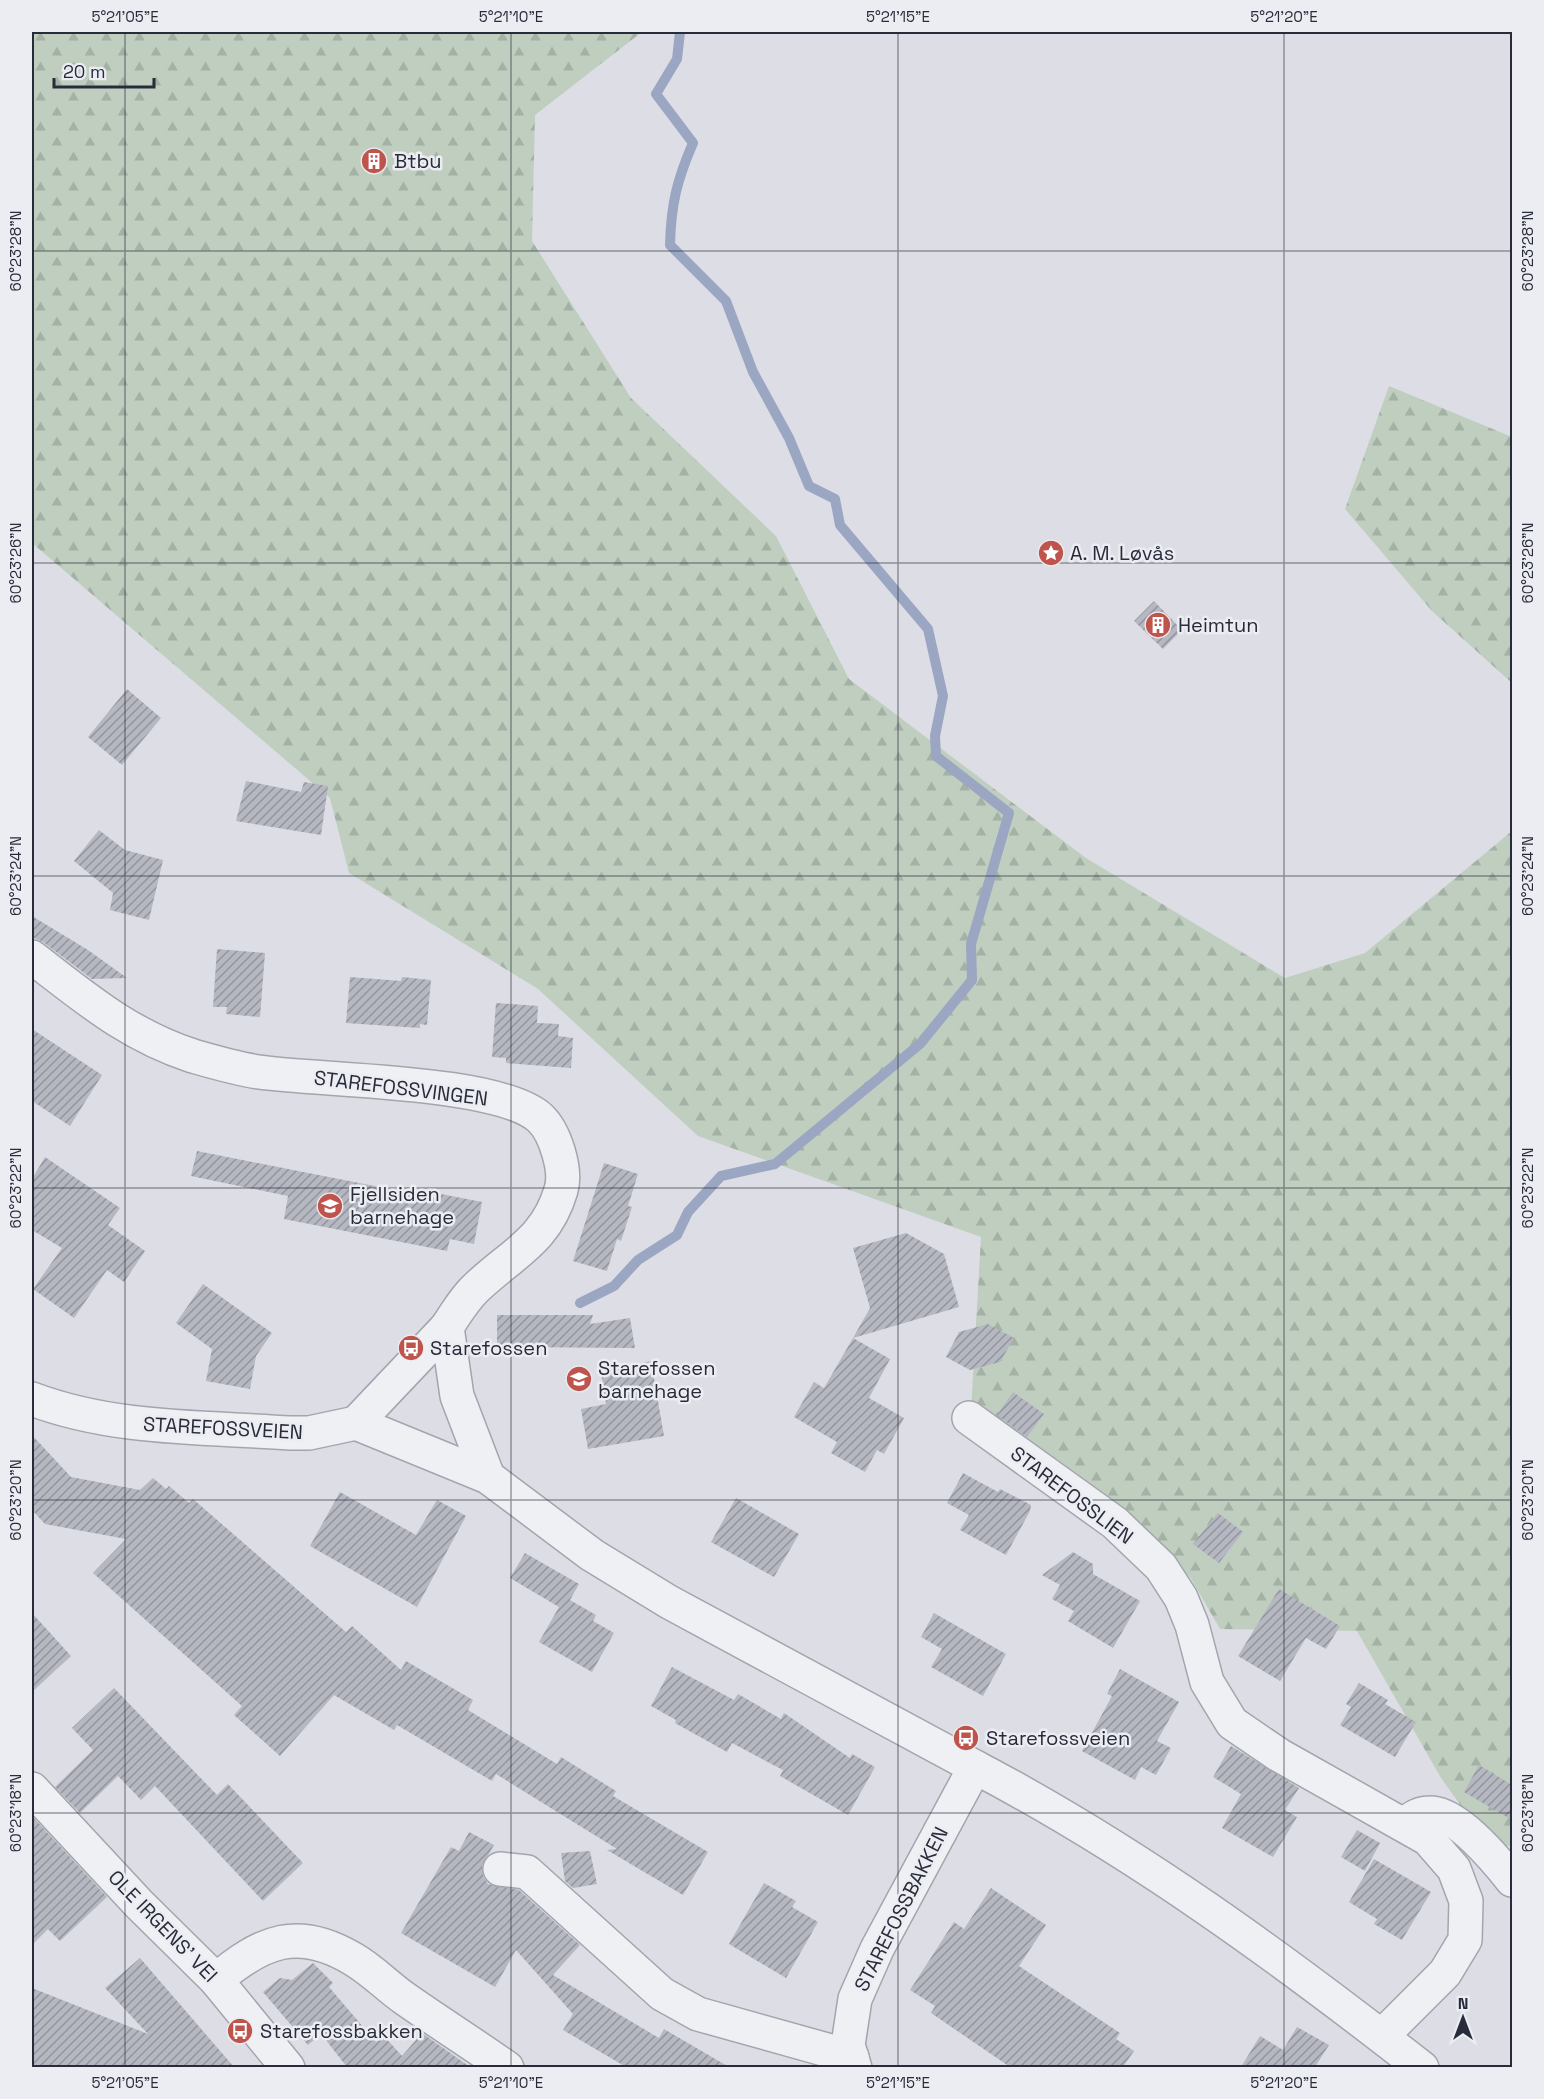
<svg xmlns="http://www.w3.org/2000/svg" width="1544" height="2099" viewBox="0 0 1544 2099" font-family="'Space Grotesk',sans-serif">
  <defs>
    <pattern id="forest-firs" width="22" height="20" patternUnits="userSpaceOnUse" patternTransform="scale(1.5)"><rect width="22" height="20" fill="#bfcebf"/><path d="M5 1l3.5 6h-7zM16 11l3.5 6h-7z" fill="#a4b1a5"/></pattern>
    <pattern id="building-hatch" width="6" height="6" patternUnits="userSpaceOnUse" patternTransform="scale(1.5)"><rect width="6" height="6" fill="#b5b7c1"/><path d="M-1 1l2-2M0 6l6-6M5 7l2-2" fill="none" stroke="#93959e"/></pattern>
  </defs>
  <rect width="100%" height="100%" fill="#dddee5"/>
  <g fill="url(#forest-firs)">
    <path d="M 32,32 L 642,32 L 535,115 L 532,241 L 631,398 L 776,536 L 849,679 L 1086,858 L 1285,978 L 1365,953 L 1512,831 L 1512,1846 L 1490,1846 L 1441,1778 L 1357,1631 L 1220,1629 L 1190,1577 L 1051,1462 L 971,1410 L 981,1237 L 698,1136 L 538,989 L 349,873 L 330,798 L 32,543 Z"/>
    <path d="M 1389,386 L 1512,437 L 1512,683 L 1432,611 L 1345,509 Z"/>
  </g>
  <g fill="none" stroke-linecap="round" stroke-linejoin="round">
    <path stroke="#9ba6c2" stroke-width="10" d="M 580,1303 L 614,1286 L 638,1260 L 677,1235 L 688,1212 L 721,1176 L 775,1164 L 920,1044 L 972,980 L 971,944 L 1009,813 L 936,756 L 935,736 L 943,696 L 928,629 L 840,525 L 835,499 L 809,486 L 789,438 L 753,372 L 726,301 L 670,245 C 671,204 677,180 693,143 L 656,94 L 677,59 L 680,32"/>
  </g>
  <g fill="url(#building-hatch)">
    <path d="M 1154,601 L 1182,630 L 1163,649 L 1134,621 Z"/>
    <path d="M 127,689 L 161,718 L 122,765 L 88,737 Z"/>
    <path d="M 246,781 L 301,792 L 304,782 L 328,786 L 321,835 L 236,821 Z"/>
    <path d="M 99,830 L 125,850 L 163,860 L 149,920 L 110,910 L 113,893 L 74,861 Z"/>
    <path d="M 32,916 L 88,950 L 127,978 L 92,979 L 43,942 L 32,937 Z"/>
    <path d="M 217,949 L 265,953 L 260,1017 L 226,1014 L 227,1007 L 213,1007 Z"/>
    <path d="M 350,977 L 401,981 L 402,977 L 431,980 L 427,1025 L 420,1024 L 420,1028 L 346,1023 Z"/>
    <path d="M 496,1003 L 538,1006 L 537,1023 L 559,1024 L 558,1036 L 573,1038 L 571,1068 L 506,1063 L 506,1058 L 492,1057 Z"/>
    <path d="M 32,1029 L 102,1075 L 70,1126 L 32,1101 Z"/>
    <path d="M 197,1151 L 440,1199 L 441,1194 L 482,1202 L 474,1244 L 450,1239 L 447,1251 L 284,1219 L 288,1196 L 191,1176 Z"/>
    <path d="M 45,1157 L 120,1208 L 108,1225 L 145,1251 L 124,1282 L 107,1270 L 74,1318 L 33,1289 L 62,1248 L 32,1230 L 32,1179 Z"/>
    <path d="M 604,1163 L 638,1174 L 628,1206 L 632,1207 L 621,1241 L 617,1239 L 607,1271 L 573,1261 Z"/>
    <path d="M 906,1233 L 944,1254 L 959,1307 L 853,1338 L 870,1308 L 853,1248 Z"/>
    <path d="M 203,1284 L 272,1333 L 256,1356 L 250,1389 L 206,1381 L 212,1349 L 176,1323 Z"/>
    <path d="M 497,1315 L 593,1315 L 590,1324 L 630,1318 L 635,1348 L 497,1347 Z"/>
    <path d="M 988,1324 L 1014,1338 L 1000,1362 L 970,1370 L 946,1357 L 959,1332 Z"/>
    <path d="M 853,1338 L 890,1359 L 869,1398 L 904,1418 L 884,1454 L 877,1450 L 865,1472 L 831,1453 L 837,1442 L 794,1417 L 814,1382 L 824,1388 Z"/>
    <path d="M 651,1361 L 664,1436 L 588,1449 L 581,1409 L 606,1404 L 601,1373 Z"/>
    <path d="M 1013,1392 L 1044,1414 L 1027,1437 L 997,1415 Z"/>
    <path d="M 32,1435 L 71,1477 L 140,1490 L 153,1478 L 166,1489 L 169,1486 L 189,1503 L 193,1499 L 346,1632 L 352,1626 L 401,1670 L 406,1661 L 473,1700 L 468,1710 L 557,1764 L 561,1757 L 616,1791 L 613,1796 L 708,1852 L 683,1895 L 607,1850 L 617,1849 L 496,1774 L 492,1781 L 397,1725 L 394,1730 L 334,1695 L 280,1756 L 234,1715 L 242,1706 L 93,1573 L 126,1539 L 45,1524 L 32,1510 Z"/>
    <path d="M 963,1473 L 998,1492 L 1000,1489 L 1031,1505 L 1030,1511 L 1006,1555 L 960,1530 L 969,1515 L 947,1503 Z"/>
    <path d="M 340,1492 L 416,1535 L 437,1500 L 466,1516 L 417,1607 L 310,1546 Z"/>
    <path d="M 736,1498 L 799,1534 L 774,1577 L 711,1542 Z"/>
    <path d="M 1218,1513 L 1243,1532 L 1219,1563 L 1193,1544 Z"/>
    <path d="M 1073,1552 L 1093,1564 L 1093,1574 L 1140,1601 L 1113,1648 L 1068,1621 L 1074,1611 L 1052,1599 L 1060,1585 L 1042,1575 Z"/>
    <path d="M 525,1553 L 579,1584 L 570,1600 L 596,1615 L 593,1621 L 614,1633 L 592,1672 L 539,1642 L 559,1607 L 510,1578 Z"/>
    <path d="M 1279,1589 L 1340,1626 L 1326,1649 L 1306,1638 L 1280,1681 L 1238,1656 Z"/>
    <path d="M 32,1613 L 71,1656 L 32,1692 Z"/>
    <path d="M 934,1613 L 1006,1654 L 983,1696 L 931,1667 L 942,1649 L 921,1637 Z"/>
    <path d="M 672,1667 L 734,1700 L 738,1694 L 781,1719 L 784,1713 L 850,1758 L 852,1754 L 875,1767 L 848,1815 L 780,1776 L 783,1770 L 732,1743 L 727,1752 L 675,1723 L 676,1720 L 651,1706 Z"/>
    <path d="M 1120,1669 L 1179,1702 L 1157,1741 L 1171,1748 L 1156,1775 L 1141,1767 L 1135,1780 L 1082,1751 L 1112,1696 L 1107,1694 Z"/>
    <path d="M 1359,1683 L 1388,1700 L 1385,1704 L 1416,1722 L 1395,1757 L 1340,1725 L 1351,1707 L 1346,1704 Z"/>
    <path d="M 114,1688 L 217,1795 L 228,1784 L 303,1863 L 263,1901 L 155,1786 L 141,1800 L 118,1776 L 80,1813 L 55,1787 L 93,1750 L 72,1728 Z"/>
    <path d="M 1231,1746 L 1299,1788 L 1285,1810 L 1297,1817 L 1273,1857 L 1222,1828 L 1241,1794 L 1213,1777 Z"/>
    <path d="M 1479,1765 L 1512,1785 L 1512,1820 L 1464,1792 Z"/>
    <path d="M 32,1816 L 107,1897 L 60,1941 L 48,1929 L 32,1945 Z"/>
    <path d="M 1357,1830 L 1380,1843 L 1365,1871 L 1341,1857 Z"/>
    <path d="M 469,1832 L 494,1845 L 482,1866 L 483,1876 L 488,1884 L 519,1890 L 580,1945 L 553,1975 L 659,2038 L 664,2029 L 729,2067 L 626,2067 L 563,2030 L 573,2014 L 516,1950 L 495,1987 L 401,1933 L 451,1847 L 459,1851 Z"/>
    <path d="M 590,1851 L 597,1884 L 573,1888 L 565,1881 L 561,1853 Z"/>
    <path d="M 1374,1859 L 1431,1892 L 1402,1940 L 1374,1924 L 1377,1919 L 1349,1902 Z"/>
    <path d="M 764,1883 L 796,1901 L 792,1907 L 818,1922 L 786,1978 L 729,1944 Z"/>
    <path d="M 991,1888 L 1046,1925 L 1019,1966 L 1120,2033 L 1116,2039 L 1134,2051 L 1123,2067 L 1010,2067 L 931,2013 L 935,2006 L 910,1990 L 954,1922 L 964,1929 Z"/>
    <path d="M 140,1958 L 234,2067 L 32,2067 L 32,1988 L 148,2034 L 105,1988 Z"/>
    <path d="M 313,1963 L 333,1983 L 329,1987 L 376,2042 L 384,2036 L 402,2056 L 422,2033 L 470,2067 L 347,2067 L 321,2034 L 308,2045 L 263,1992 L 280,1978 L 292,1980 Z"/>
    <path d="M 1297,2027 L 1329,2045 L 1315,2067 L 1241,2067 L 1260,2036 L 1283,2050 Z"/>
  </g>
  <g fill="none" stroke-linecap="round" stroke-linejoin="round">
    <g stroke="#a3a5ae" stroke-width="36">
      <g id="minor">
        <path d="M 32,957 C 84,997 128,1035 193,1056 C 214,1062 238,1069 259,1072 C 320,1081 498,1080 540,1118 C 555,1132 567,1170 561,1190 C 546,1241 513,1253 477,1287 C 465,1298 456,1313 447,1327"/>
        <path d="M 32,1399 C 114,1430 204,1427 290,1433 L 309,1433 L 356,1423"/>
        <path d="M 969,1418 L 1115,1523 L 1161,1567 L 1181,1598 L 1192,1625 L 1207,1682 L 1232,1723 L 1279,1755 L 1428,1839 L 1454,1869 L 1466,1901 L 1465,1940 L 1445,1973 L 1382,2036"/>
        <path d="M 975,1767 C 1135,1851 1280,1957 1422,2068"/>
        <path d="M 1404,1824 C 1413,1818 1419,1813 1430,1813 C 1457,1812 1497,1861 1512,1880"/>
        <path d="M 500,1869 L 527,1872 L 662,1994 L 698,2014 L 852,2057"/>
      </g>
    </g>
    <g stroke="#a3a5ae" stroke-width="36">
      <g id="tertiary">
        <path d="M 447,1327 L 356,1423 L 488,1477 L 592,1555 L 669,1602 L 975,1767 L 877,1949 L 855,1999 L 848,2045 L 855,2068"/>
        <path d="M 447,1327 L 457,1396 L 488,1477"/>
        <path d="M 32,1789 L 139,1904 L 216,1980 L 288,2068"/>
        <path d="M 216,1980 C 262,1941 298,1926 353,1959 C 372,1970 387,1986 404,1998 C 438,2022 473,2044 507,2068"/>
      </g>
    </g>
    <use href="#minor" stroke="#eff0f4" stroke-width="33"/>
    <use href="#tertiary" stroke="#eff0f4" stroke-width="33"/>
  </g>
  <path fill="none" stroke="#282b3a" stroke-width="1.5" stroke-opacity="0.45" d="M 125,32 L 125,2068M 511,32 L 511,2068M 898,32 L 898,2068M 1284,32 L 1284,2068M 32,251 L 1512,251M 32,563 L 1512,563M 32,876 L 1512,876M 32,1188 L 1512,1188M 32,1500 L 1512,1500M 32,1813 L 1512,1813"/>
  <defs>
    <g id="building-disc" transform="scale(1.35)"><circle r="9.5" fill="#bf544d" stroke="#ecedf3"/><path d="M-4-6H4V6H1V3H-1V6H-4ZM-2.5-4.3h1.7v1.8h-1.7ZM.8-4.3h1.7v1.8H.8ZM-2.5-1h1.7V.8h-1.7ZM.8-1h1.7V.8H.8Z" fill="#fff"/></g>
    <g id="sight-disc" transform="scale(1.35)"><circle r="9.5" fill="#bf544d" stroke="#ecedf3"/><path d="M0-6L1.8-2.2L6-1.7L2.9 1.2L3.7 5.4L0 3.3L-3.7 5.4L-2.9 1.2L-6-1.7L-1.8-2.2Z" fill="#fff"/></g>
    <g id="school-disc" transform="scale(1.35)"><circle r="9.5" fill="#bf544d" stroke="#ecedf3"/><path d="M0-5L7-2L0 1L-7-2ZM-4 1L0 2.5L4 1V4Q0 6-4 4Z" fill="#fff"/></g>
    <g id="bus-disc" transform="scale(1.35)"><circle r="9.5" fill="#bf544d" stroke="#ecedf3"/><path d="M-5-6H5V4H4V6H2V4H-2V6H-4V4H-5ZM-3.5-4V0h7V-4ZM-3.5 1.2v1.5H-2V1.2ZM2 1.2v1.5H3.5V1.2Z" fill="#fff"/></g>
  </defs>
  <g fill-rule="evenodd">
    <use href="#building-disc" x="374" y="161"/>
    <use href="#sight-disc" x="1051" y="553"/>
    <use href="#building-disc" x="1158" y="625"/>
    <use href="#school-disc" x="330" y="1206"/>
    <use href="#bus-disc" x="411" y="1348"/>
    <use href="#school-disc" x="579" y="1379"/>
    <use href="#bus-disc" x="966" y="1738"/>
    <use href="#bus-disc" x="240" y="2031"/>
  </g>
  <g text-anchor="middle" stroke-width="5" stroke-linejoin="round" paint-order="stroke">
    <g font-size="20" fill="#282b3a" stroke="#ecedf3" text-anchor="start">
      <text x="394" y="168">Btbu</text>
      <text x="1070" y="560">A. M. Løvås</text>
      <text x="1178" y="632">Heimtun</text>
      <text x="350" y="1201">Fjellsiden<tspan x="350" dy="23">barnehage</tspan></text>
      <text x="430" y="1355">Starefossen</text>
      <text x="598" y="1375">Starefossen<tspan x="598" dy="23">barnehage</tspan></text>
      <text x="986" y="1745">Starefossveien</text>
      <text x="260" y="2038">Starefossbakken</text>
    </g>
    <g font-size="20" fill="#282b3a" stroke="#ecedf3">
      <text transform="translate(401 1088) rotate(7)" y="7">STAREFOSSVINGEN</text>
      <text transform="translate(223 1428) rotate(3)" y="7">STAREFOSSVEIEN</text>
      <text transform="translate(1072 1495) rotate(37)" y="7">STAREFOSSLIEN</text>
      <text transform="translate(901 1909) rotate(-63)" y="7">STAREFOSSBAKKEN</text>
      <text transform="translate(163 1926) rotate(46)" y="7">OLE IRGENS' VEI</text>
    </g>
  </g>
  <rect width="1544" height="2099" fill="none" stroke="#ecedf3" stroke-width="66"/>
  <g transform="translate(1463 2018)" stroke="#ecedf3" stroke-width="4.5" paint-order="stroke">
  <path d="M0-4.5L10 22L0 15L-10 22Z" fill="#282b3a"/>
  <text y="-9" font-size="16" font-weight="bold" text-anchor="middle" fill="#282b3a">N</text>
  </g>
  <path d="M54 78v9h100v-9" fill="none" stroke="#282b3a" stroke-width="3"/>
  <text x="63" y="78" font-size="18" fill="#282b3a" stroke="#ecedf3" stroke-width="4.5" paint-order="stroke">20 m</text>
  <rect x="33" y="33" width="1478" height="2033" fill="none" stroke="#282b3a" stroke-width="2"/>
  <g font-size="15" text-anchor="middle" fill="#282b3a">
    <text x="125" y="22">5°21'05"E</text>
    <text x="511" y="22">5°21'10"E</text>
    <text x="898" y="22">5°21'15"E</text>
    <text x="1284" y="22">5°21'20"E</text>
    <text transform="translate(16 251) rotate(-90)" y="5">60°23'28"N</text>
    <text transform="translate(1528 251) rotate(-90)" y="5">60°23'28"N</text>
    <text transform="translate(16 563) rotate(-90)" y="5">60°23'26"N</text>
    <text transform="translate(1528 563) rotate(-90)" y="5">60°23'26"N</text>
    <text transform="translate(16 876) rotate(-90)" y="5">60°23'24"N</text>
    <text transform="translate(1528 876) rotate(-90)" y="5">60°23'24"N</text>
    <text transform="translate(16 1188) rotate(-90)" y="5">60°23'22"N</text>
    <text transform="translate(1528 1188) rotate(-90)" y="5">60°23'22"N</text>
    <text transform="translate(16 1500) rotate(-90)" y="5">60°23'20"N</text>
    <text transform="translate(1528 1500) rotate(-90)" y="5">60°23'20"N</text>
    <text transform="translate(16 1813) rotate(-90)" y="5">60°23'18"N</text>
    <text transform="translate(1528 1813) rotate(-90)" y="5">60°23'18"N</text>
    <text x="125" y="2088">5°21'05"E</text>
    <text x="511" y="2088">5°21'10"E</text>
    <text x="898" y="2088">5°21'15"E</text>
    <text x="1284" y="2088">5°21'20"E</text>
  </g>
</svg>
